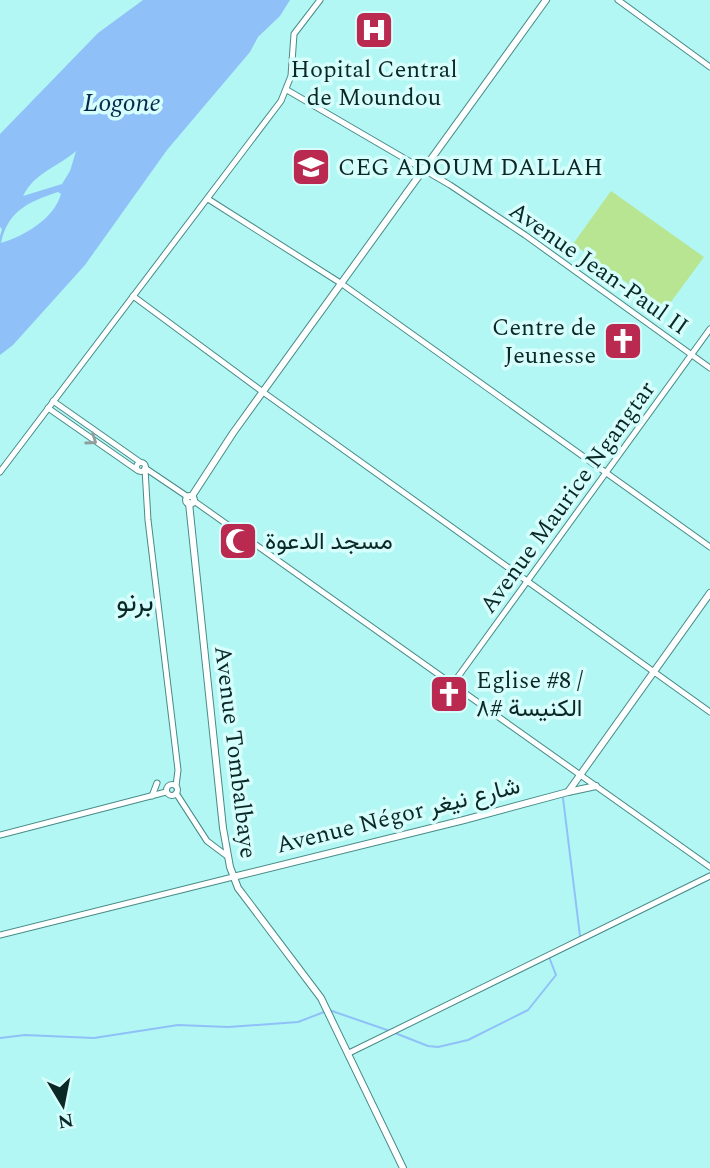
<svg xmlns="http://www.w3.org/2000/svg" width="710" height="1168" viewBox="0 0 710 1168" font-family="Spectral,Vazirmatn,serif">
  <rect width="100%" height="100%" fill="#b2f7f3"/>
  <path fill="#b8e592" d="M 611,191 L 704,257 L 665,310 L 573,244 Z"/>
  <path fill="#8fc1f8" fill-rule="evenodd" d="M 143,0 L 290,0 L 280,16 L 258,37 L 250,52 L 167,150 L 85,265 L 13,345 L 0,355 L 0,236 L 2,229 L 0,227 L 0,134 L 98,33 ZM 76,151 L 70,171 L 62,184 L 23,196 C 35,172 58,167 76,151 ZM 58,192 L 61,194 C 54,219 24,236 1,243 C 8,210 29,202 58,192 Z"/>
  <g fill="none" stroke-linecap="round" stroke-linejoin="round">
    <g stroke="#8fc1f8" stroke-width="2">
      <path d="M 563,798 L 580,936"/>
      <path d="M 329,1010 L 390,1031"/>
      <path d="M 395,1033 L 428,1046 L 438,1047 L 468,1040 L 528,1010 L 556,975 L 549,957"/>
      <path d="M 0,1038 L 25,1035 L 94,1038 L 178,1025 L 228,1027 L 298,1022 L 324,1012"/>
    </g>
    <g stroke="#488b88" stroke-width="7">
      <g id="tertiary">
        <path d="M 618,0 L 710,67"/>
        <path d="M 287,90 L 450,185 L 525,235 L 710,368"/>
        <path d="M 208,199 L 342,284 L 710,547"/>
        <path d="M 133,296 L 263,392 L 710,712"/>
        <path d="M 53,401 L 140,462"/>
        <path d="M 48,408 L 137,470"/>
        <circle cx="141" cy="467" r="4.5"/>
        <path d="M 145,468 L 188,497"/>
        <path d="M 145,469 L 148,520 L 178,770 L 176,786"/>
        <path d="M 0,472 L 281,101 L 291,76 L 294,34 L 320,0"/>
        <path d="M 194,501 L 710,867"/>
        <path d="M 452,685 L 710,329"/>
        <circle cx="172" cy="790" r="5.5"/>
        <path d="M 176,793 L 207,841 L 227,856"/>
        <path d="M 152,796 L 157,783"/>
        <path d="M 0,835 L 166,792"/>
        <path d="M 0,935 L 233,877"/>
        <path d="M 349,1053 L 710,876"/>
      </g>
    </g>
    <g stroke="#488b88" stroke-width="8">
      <g id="secondary">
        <path d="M 192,496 L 233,433 L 546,0"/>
        <circle cx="190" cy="500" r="4"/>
        <path d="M 189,503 L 223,828 L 230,867 L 238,888 L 321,998 L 403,1168"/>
        <path d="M 568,792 L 596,786"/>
        <path d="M 233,877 L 464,820 L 568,792 L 710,593"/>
      </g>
    </g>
    <use href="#tertiary" stroke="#fff" stroke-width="5"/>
    <use href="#secondary" stroke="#fff" stroke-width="6"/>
  </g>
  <defs><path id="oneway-chevron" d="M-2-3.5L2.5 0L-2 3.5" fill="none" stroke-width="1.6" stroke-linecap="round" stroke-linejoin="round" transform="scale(1.75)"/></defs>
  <use stroke="#919e9e" href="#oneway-chevron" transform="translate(92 440) rotate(35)"/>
  <defs>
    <g id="hospital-square" transform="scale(2.0125)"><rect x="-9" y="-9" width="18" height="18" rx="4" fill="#ba294f" stroke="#d6fefc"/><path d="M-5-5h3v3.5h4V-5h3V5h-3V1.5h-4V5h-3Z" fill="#fff"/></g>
    <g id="university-square" transform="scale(2.0125)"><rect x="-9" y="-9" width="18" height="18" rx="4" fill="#ba294f" stroke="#d6fefc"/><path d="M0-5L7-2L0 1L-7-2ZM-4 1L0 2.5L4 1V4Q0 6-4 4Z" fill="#fff"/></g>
    <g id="church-square" transform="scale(2.0125)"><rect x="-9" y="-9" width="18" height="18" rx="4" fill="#ba294f" stroke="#d6fefc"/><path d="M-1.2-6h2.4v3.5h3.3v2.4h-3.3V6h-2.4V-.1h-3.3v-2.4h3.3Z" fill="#fff"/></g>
    <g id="mosque-square" transform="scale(2.0125)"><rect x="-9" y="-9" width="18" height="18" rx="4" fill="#ba294f" stroke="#d6fefc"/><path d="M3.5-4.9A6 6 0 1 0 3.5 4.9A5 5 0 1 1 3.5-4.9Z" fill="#fff"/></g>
  </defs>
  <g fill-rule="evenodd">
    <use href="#hospital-square" x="374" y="30"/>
    <use href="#university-square" x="311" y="167"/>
    <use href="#church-square" x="623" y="341"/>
    <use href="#mosque-square" x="238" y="541"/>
    <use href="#church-square" x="449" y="694"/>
  </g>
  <g text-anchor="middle" stroke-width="7" stroke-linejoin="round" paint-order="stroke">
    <g font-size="24" fill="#0b2827" stroke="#d6fefc" text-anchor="start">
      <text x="374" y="77" text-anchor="middle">Hopital Central<tspan x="374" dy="28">de Moundou</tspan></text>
      <text x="338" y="175">CEG ADOUM DALLAH</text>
      <text x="596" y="335" text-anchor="end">Centre de<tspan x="596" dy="28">Jeunesse</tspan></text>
      <text x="265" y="549">مسجد الدعوة</text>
      <text x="476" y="688">Eglise #8 /<tspan x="476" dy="28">الكنيسة #٨</tspan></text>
    </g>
    <g font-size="24" fill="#0b2827" stroke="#d6fefc">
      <text transform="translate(599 268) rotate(35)" y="8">Avenue Jean-Paul II</text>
      <text transform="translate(567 497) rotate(-54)" y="8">Avenue Maurice Ngangtar</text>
      <text transform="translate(236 752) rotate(83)" y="8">Avenue Tombalbaye</text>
      <text transform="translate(398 815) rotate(-14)" y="8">Avenue Négor شارع نيغر</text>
    </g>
    <g font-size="26" font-style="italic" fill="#062a4d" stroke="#d6fefc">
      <text x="122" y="111">Logone</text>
    </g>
    <g font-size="28" fill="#0b2827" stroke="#d6fefc">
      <text x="135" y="611">برنو</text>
    </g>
  </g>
  <g transform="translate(63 1105) rotate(170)" stroke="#d6fefc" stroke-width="5" paint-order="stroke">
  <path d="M0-5L12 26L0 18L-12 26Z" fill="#0b2827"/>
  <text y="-10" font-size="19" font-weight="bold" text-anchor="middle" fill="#0b2827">N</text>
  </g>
</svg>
